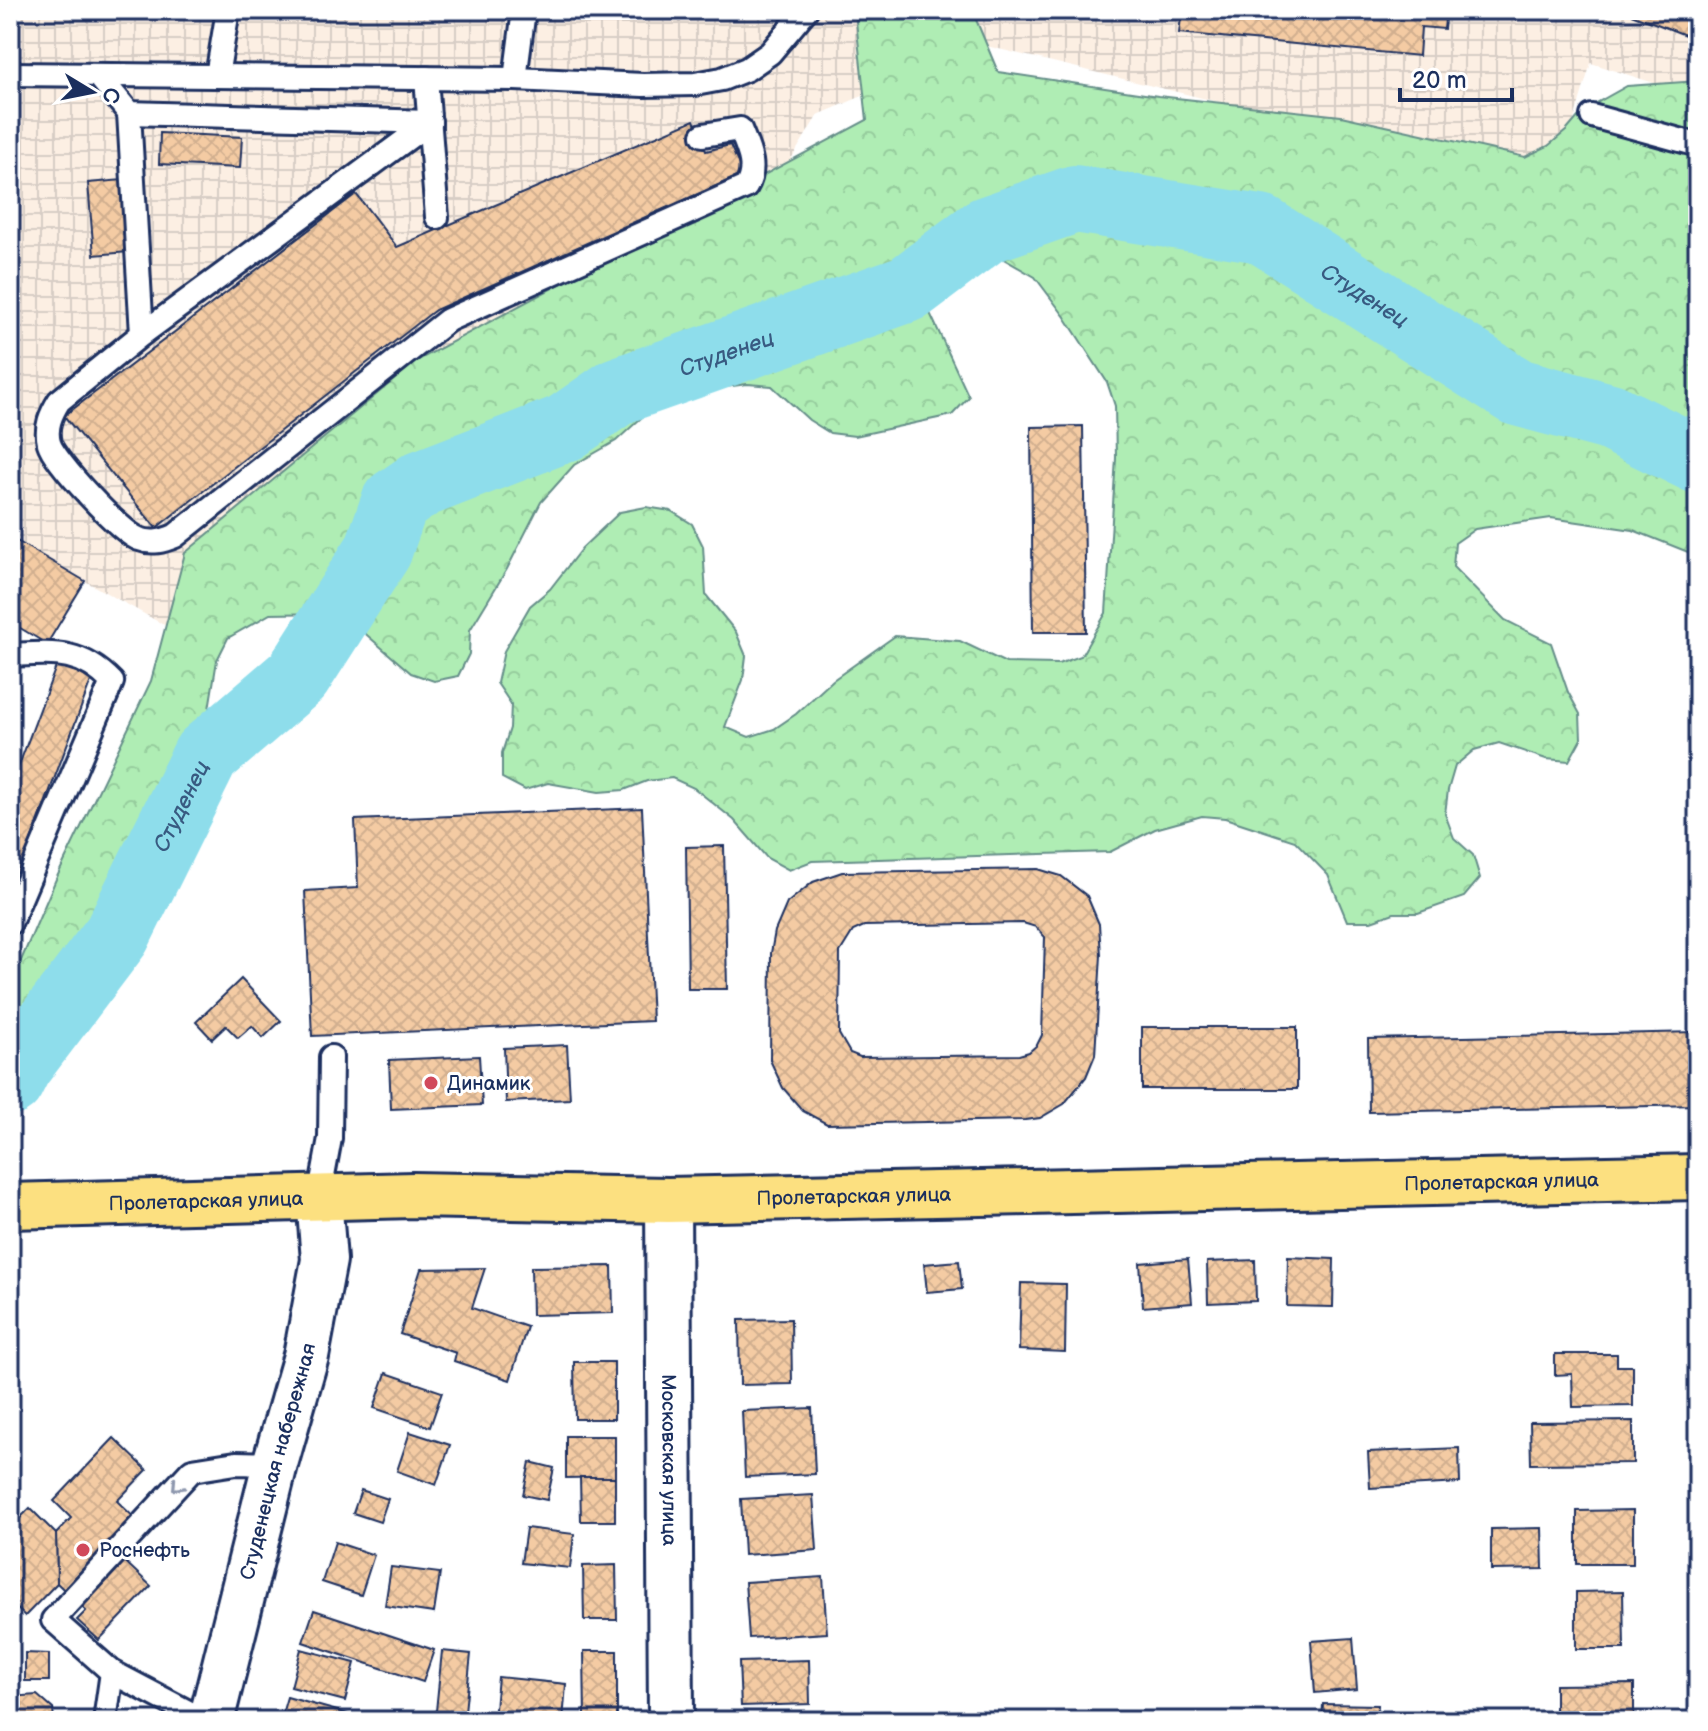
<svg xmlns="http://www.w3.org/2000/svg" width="1708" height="1731" viewBox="0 0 1708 1731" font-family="'Balsamiq Sans',sans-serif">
  <defs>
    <pattern id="industrial-grid" width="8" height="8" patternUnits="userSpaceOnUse" patternTransform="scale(2)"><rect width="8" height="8" fill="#fcefe3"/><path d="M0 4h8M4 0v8" fill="none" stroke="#d7cdc5"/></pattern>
    <pattern id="forest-crowns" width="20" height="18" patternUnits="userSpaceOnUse" patternTransform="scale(2)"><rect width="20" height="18" fill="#afedb4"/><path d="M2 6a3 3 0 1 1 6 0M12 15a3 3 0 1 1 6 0" fill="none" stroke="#96cc9d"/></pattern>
    <pattern id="building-cross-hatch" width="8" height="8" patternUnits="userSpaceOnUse" patternTransform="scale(2)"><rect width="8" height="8" fill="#f4cba3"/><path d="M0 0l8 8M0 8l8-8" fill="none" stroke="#d1af8f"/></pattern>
  </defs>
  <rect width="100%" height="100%" fill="#fff"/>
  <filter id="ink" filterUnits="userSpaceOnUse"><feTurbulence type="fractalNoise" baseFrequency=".0125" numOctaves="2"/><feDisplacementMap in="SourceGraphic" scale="16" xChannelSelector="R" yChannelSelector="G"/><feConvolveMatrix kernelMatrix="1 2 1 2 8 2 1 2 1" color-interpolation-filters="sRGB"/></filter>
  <g filter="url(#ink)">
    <path fill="url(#industrial-grid)" d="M 10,10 L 1698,10 L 1698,97 L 1591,63 L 1555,183 L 982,45 L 818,115 L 763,205 L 209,650 L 85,581 L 47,644 L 10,622 Z"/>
    <path fill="url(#forest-crowns)" stroke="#658e89" stroke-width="2" d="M 858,10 L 972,10 L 998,72 L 1158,96 L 1341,116 L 1525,157 L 1548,146 L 1567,130 L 1584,110 L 1627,86 L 1698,81 L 1698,556 L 1633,530 L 1551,518 L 1475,529 L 1455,543 L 1453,567 L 1505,620 L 1551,643 L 1568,692 L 1580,714 L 1581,739 L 1569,761 L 1546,759 L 1499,743 L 1474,750 L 1455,766 L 1448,790 L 1445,814 L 1454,838 L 1473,855 L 1480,878 L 1464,897 L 1418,913 L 1394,913 L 1371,921 L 1347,921 L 1328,875 L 1295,841 L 1225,818 L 1202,816 L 1155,829 L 1110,852 L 812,861 L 789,870 L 767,858 L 734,820 L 694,788 L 672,778 L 647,781 L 624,790 L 599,792 L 548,783 L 525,790 L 502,778 L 502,753 L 510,728 L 511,704 L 497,683 L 504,651 L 530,606 L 550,589 L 582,548 L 620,512 L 646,507 L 671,511 L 692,524 L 703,546 L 706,595 L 736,632 L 746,656 L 743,680 L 725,727 L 749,737 L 774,729 L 796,714 L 833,680 L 895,636 L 960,641 L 1006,663 L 1058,664 L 1081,656 L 1106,613 L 1116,458 L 1115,406 L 1107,382 L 1065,317 L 1035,277 L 960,234 C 928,245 926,254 917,285 L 969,397 L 952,415 L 855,436 L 830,433 L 809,420 L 772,386 L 747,384 L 697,391 L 652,408 L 616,441 L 574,465 L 541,502 L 507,569 L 470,630 L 469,654 L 458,676 L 434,681 L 411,673 L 353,623 L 330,613 L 270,614 L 228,638 L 217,660 L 209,709 L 216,735 L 215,785 L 204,808 L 74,970 L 15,1050 L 10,1049 L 10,986 L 56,879 L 151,681 L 185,553 L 418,360 L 867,120 L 856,21 Z"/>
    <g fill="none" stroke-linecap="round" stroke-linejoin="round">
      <path stroke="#8eddeb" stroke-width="68" id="s1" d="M 10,1082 L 18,1066 L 117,935 L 206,755 L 298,676 L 378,551 L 395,502 L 421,484 L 565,428 L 618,391 L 909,288 L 986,230 L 1075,199 L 1261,229 L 1517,392 L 1610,417 L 1698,460"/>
    </g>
    <g fill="url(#building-cross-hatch)" stroke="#1b2f5e" stroke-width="2" fill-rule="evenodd">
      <path d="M 1182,10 L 1446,10 L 1444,29 L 1421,27 L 1419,56 L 1179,33 Z"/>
      <path d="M 1621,10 L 1698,10 L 1698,40 Z"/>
      <path d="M 694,120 L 706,151 L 730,145 L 743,174 L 435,310 L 156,528 L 64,416 L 356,194 L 397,247 Z"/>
      <path d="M 160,133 L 242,137 L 240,168 L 159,164 Z"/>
      <path d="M 123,180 L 128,252 L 94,255 L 88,183 Z"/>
      <path d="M 1083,426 L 1086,632 L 1033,632 L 1031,427 Z"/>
      <path d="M 10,537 L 85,581 L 47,644 L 10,622 Z"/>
      <path d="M 57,664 L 92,678 L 10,897 L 10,789 Z"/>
      <path d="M 642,808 L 652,1021 L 312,1036 L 305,891 L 358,888 L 355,820 Z"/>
      <path d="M 724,846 L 727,989 L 688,989 L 686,847 Z"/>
      <path d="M 1038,869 L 1061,876 L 1087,896 L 1099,924 L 1101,955 L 1095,1055 L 1086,1077 L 1064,1104 L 1040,1118 L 1025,1120 L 827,1124 L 803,1111 L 783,1088 L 770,1060 L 771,953 L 775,931 L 787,903 L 813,882 L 842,872 ZM 1023,923 L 1036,927 L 1045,937 L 1042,1035 L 1037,1045 L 1029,1052 L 1019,1055 L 860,1057 L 850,1053 L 839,1034 L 840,952 L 853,931 L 864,926 Z"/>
      <path d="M 241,979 L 281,1021 L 263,1038 L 252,1026 L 238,1038 L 226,1026 L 212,1039 L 196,1022 Z"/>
      <rect x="1142" y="1027" width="155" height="62"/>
      <path d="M 1698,1032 L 1698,1105 L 1369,1112 L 1368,1039 Z"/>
      <path d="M 567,1045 L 570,1099 L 506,1102 L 504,1048 Z"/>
      <path d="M 479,1056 L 482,1105 L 391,1109 L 389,1060 Z"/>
      <path d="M 1288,1257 L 1334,1259 L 1333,1307 L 1287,1306 Z"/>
      <path d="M 1188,1259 L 1192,1303 L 1143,1307 L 1140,1263 Z"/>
      <path d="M 1255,1260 L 1256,1301 L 1208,1303 L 1207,1262 Z"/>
      <path d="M 959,1261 L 962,1289 L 927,1292 L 924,1264 Z"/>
      <path d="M 612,1266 L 613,1313 L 532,1315 L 531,1267 Z"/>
      <path d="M 485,1268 L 472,1308 L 527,1327 L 510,1380 L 454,1361 L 456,1353 L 400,1334 L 421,1269 Z"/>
      <path d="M 1021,1283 L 1066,1284 L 1065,1352 L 1019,1350 Z"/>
      <path d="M 791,1319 L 792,1384 L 740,1385 L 739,1320 Z"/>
      <path d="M 1555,1354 L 1617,1354 L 1617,1366 L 1633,1366 L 1633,1406 L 1573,1407 L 1572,1374 L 1555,1375 Z"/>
      <path d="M 574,1362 L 614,1362 L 614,1419 L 575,1419 Z"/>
      <path d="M 386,1373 L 442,1392 L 430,1427 L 374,1408 Z"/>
      <path d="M 812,1408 L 815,1474 L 745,1477 L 742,1411 Z"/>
      <path d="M 1633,1421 L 1633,1463 L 1531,1464 L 1530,1422 Z"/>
      <path d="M 410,1432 L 450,1445 L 436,1485 L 397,1471 Z"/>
      <path d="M 566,1436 L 615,1436 L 615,1477 L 566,1478 Z"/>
      <path d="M 114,1438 L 147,1470 L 117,1501 L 144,1527 L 118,1555 L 151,1586 L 99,1640 L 77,1620 L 86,1611 L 57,1583 L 56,1534 L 71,1518 L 54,1501 Z"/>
      <path d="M 1459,1448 L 1460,1483 L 1370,1488 L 1368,1452 Z"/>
      <path d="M 530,1462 L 554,1468 L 547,1500 L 523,1495 Z"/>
      <path d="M 580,1477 L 615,1477 L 615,1521 L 581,1521 Z"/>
      <path d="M 361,1490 L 388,1499 L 380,1522 L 353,1513 Z"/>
      <path d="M 813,1495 L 817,1550 L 744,1555 L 741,1499 Z"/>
      <path d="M 30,1508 L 56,1534 L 57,1583 L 25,1616 L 10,1602 L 10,1574 L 13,1571 L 10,1569 L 10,1528 Z"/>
      <path d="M 1633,1510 L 1633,1564 L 1577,1564 L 1577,1511 Z"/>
      <path d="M 526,1528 L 574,1534 L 570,1568 L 521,1563 Z"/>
      <path d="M 1542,1528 L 1543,1569 L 1491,1570 L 1491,1529 Z"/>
      <path d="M 335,1542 L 374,1555 L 361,1595 L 322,1582 Z"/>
      <path d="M 616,1565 L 617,1620 L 584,1620 L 583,1566 Z"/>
      <path d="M 391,1567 L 440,1573 L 434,1613 L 385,1606 Z"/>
      <path d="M 823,1577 L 827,1633 L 749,1638 L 745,1582 Z"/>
      <path d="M 1623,1591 L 1624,1649 L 1576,1649 L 1576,1592 Z"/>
      <path d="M 314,1610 L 434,1650 L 423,1682 L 303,1642 Z"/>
      <path d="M 1353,1638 L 1357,1689 L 1315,1693 L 1311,1641 Z"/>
      <path d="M 301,1649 L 355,1663 L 345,1701 L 291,1687 Z"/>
      <path d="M 442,1651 L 471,1654 L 464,1721 L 435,1721 Z"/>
      <path d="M 584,1651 L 617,1651 L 617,1717 L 585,1718 Z"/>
      <path d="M 25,1653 L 49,1654 L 49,1681 L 25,1681 Z"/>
      <path d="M 809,1660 L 810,1704 L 741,1706 L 739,1662 Z"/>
      <path d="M 498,1677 L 566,1684 L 563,1721 L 494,1720 Z"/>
      <path d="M 1634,1684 L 1634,1721 L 1555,1721 L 1555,1685 Z"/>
      <path d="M 37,1695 L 53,1709 L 54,1721 L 10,1721 L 10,1697 Z"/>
      <path d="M 287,1697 L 366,1719 L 365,1721 L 280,1721 Z"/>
      <path d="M 1323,1704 L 1378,1705 L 1377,1721 L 1322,1721 Z"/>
    </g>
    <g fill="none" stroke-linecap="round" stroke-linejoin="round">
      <g stroke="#1b2f5e" stroke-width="28">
        <g id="service">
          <path d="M 10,74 L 515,79 L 643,85 L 695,84 L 722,79 L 747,69 L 770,53 L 806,10"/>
          <path d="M 98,75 L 129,113 L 430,122"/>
          <path d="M 217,76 L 228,10"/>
          <path d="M 426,78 L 437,217"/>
          <path d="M 515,79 L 524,10"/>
          <path d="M 129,113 L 142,334 L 430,122"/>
          <path d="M 1592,116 L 1698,145"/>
          <path d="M 142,334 L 59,401 C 51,414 45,427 49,443 C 54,461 121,533 139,539 C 152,544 163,541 175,536 L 448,320 L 746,187 C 758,167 748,149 740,129 L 703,135"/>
          <path d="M 10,655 C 53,653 80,649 112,682 L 10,923"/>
          <path d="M 319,1198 L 330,1138 L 331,1057"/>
          <path d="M 105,1721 L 112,1672"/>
          <path d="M 205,1721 L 112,1672 L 53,1620 L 192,1470 L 236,1463 L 275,1464"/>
        </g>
      </g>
      <g stroke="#1b2f5e" stroke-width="50">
        <g id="minor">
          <path id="s2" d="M 668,1200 L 671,1721"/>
        </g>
      </g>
      <g stroke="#1b2f5e" stroke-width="50">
        <g id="tertiary">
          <path id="s3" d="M 211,1721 L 275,1464 L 306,1356 L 324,1260 L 319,1198"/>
        </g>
      </g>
      <g stroke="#1b2f5e" stroke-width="50">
        <g id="primary">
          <path id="s4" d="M 10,1206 L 413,1195 L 668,1200 L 1698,1177"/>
        </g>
      </g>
      <use href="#service" stroke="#fff" stroke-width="22"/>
      <use href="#minor" stroke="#fff" stroke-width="44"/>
      <use href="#tertiary" stroke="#fff" stroke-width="44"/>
      <use href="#primary" stroke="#fce080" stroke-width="44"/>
    </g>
    <defs><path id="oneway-chevron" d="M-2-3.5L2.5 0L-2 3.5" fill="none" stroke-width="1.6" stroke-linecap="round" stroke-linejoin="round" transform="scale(2)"/></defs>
    <use stroke="#8d97ae" href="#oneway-chevron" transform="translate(177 1486) rotate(133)"/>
  </g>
  <g fill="#d1495b" stroke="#fff" stroke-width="3">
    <circle cx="431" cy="1083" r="8"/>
    <circle cx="83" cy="1550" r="8"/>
  </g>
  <g text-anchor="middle" stroke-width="6" stroke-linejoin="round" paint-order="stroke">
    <g font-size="20" fill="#1b2f5e" stroke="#fff" text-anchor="start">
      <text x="447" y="1090">Динамик</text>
      <text x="99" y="1557">Роснефть</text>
    </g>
    <g font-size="20" fill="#1b2f5e" stroke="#fff">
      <text dy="7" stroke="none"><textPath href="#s4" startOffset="1492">Пролетарская улица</textPath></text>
      <text dy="7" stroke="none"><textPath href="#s4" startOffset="844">Пролетарская улица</textPath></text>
      <text dy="7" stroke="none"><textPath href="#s4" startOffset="196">Пролетарская улица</textPath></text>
      <text dy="7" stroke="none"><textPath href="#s3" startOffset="268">Студенецкая набережная</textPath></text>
      <text dy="7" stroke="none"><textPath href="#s2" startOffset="260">Московская улица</textPath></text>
    </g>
    <g font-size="22" font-style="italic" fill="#385a81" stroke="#fff">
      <text dy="8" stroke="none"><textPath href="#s1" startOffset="1766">Студенец</textPath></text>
      <text dy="8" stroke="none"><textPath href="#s1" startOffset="1070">Студенец</textPath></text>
      <text dy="8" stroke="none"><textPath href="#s1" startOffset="326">Студенец</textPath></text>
    </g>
  </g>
  <rect width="1708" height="1731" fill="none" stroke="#fff" stroke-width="40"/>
  <rect x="20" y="20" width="1668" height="1691" fill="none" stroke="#1b2f5e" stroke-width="3" filter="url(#ink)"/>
  <g transform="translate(92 92) rotate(100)" stroke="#ffffff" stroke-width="6" paint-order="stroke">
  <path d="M0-6L14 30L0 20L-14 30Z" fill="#1b2f5e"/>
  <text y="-12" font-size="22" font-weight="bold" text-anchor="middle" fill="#1b2f5e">С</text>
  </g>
  <path d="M1400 88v12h112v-12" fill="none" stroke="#1b2f5e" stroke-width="4"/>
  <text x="1412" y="88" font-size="24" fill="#1b2f5e" stroke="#ffffff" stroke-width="6" paint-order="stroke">20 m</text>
</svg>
